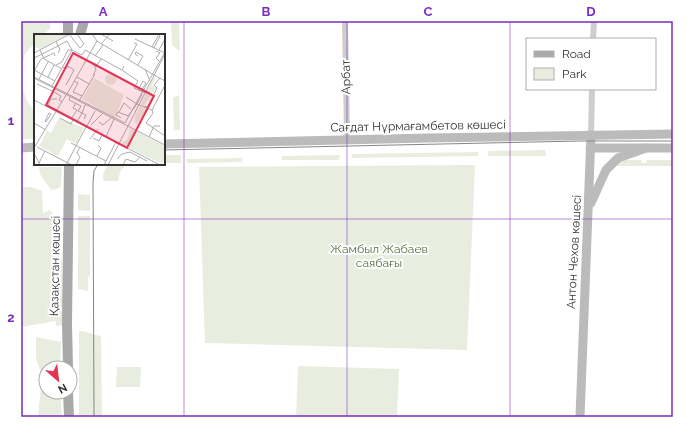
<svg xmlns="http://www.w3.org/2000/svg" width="694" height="438" viewBox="0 0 694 438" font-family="Raleway,sans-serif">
  <rect width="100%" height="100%" fill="#fff"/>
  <g fill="#e8eddf">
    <path d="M 21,21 L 50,21 L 50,29 L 42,35 L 35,35 L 35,42 L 25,54 L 22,64 L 23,90 L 27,101 L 35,112 L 35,139 L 21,139 Z"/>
    <path d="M 171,21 L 179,21 L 180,50 L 178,50 L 172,45 Z"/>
    <path d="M 179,95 L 180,130 L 174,130 L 173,98 Z"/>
    <path d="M 545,150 L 546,156 L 488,156 L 488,151 Z"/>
    <path d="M 478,152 L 478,156 L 352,158 L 352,154 Z"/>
    <rect x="164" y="155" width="17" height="8"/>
    <path d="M 340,155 L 339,160 L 282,160 L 282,156 Z"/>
    <path d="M 242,158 L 242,162 L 187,163 L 186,159 Z"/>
    <path d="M 617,160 L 641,160 L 642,163 L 646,163 L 647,160 L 673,160 L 673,166 L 617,166 Z"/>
    <path d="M 108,164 L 126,164 L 120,172 L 118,181 L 103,181 L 103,174 Z"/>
    <path d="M 475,165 L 467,350 L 205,343 L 199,167 Z"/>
    <path d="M 39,167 L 62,167 L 61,186 L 57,189 L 51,190 L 40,174 Z"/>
    <path d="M 21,187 L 31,187 L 42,191 L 43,213 L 50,210 L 59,225 L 58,256 L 62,258 L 63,325 L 56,326 L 56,321 L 21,327 Z"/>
    <path d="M 78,194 L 90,195 L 90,211 L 78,210 Z"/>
    <path d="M 78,216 L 90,216 L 90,276 L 88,277 L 88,291 L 78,289 Z"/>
    <path d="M 79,331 C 87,331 93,335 101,336 L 102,417 L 79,417 Z"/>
    <path d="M 36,337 L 61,342 L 60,368 L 46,368 L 46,392 L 60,392 L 62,417 L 38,417 L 42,375 L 36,359 Z"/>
    <path d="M 298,366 L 399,369 L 397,417 L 296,417 Z"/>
    <path d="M 117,367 L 141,367 L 140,387 L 116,387 Z"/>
  </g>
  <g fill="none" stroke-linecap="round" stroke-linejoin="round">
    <g stroke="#cecece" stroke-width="6">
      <path d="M 345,21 L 347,134"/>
      <path d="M 593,39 L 594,21"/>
      <path d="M 591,135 L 592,89"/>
    </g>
    <g stroke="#bbb" stroke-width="9">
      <path d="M 164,144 L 428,138 L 673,134"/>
      <path d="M 21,148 L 35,147"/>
      <path d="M 590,148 L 673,148"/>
      <path d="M 591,203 L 606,170 L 618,158 L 646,148"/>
      <path d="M 580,417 L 591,135"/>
    </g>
    <g stroke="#a9a9a9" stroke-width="10">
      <path d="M 68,21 L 68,35"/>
      <path d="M 80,35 L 84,21"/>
      <path d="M 68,368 L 67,324 L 69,164"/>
      <path d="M 68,392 L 69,417"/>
    </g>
    <g stroke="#868686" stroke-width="1">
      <path d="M 164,150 L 581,141 L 673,141"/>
      <path d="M 94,417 L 93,183 L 94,171 L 98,164"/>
    </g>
  </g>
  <path fill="none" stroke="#7b2cbf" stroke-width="1" stroke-opacity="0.55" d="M 184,21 L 184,417M 347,21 L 347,417M 510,21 L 510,417M 21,219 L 673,219"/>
  <g text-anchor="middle" stroke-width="4" stroke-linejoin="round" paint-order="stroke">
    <g font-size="12" fill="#313131" stroke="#fff">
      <text transform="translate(346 77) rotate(-91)" y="4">Арбат</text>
      <text transform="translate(418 126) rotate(-1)" y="4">Сағдат Нұрмағамбетов көшесі</text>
      <text transform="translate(574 252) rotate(-87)" y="4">Антон Чехов көшесі</text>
      <text transform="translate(55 266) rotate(-89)" y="4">Қазақстан көшесі</text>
    </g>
    <g font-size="12" fill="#596d3d" stroke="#fff">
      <text x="379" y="253">Жамбыл Жабаев<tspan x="379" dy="14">саябағы</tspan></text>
    </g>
  </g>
  <g transform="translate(34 34)">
    <rect width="131" height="131" fill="#fff"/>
    <path d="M 0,0 L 34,0 L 6,15 L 0,13 ZM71 45a6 6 0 1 1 12 0a6 6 0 1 1-12 0ZM 60,44 L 90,61 L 81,84 L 48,65 ZM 119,44 L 122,45 L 118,51 L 122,54 L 110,72 L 107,70 ZM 106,72 L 112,75 L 112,79 L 102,91 L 100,84 ZM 25,84 L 50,94 L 42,110 L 33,105 L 24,122 L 5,112 L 13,97 L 17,99 ZM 96,94 L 131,112 L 131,126 L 128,130 L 87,110 L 94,105 Z" fill="#e8eddf"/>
    <path fill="none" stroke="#adadad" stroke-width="1" d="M 35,0 L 46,14 L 50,10 L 43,0M 58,0 L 63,7 L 120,41M 67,0 L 79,7M 101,5 L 131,19M 22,7 L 24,12 L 33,7 L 38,16 L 48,21 L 51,16 L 88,36 L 90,32M 67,10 L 76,0M 118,13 L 124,2 L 126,2 L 120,14M 6,16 L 10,25 L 28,35M 125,16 L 131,5M 122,17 L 126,19 L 122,24 L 125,27M 0,19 L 36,0M 61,22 L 69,11M 0,24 L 24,12 L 26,15 L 24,19M 53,26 L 63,31 L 67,25M 94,26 L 103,10 L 100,9M 22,31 L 28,28 L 34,16M 104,31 L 109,22 L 102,18 L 101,20 L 104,22M 29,33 L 32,35 L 34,32 L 40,36 L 32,51M 111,35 L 116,47M 0,36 L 21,47M 88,36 L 104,47 L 100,54 L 111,59M 0,37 L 7,25 L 20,19 L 21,22M 59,41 L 62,36 L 60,30M 120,41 L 131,47M 0,43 L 91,89 L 131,18M 14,43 L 20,31M 43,43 L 55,50M 0,44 L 131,111M 5,45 L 14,28M 40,47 L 44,49 L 39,58 L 48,62 L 45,67M 3,50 L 18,57M 18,52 L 38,16 L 34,16M 20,55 L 18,57 L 27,62 L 25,66 L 28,68M 104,56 L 109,47 L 112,49 L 107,57M 33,60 L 63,7M 48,62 L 61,40M 36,63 L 35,66 L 47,72 L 44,77 L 48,79 L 51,71M 92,63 L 103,70 L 108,60M 0,66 L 126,131M 13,73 L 17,65 L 23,65M 110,73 L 114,72 L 123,54 L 120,51 L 126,44M 118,76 L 119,79 L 112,89 L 131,102M 85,78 L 90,69 L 97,75M 15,79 L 17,80 L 12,88 L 11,87 ZM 26,84 L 37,90 L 39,86M 87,84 L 82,81 L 84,78 L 94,82 L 103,70 L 118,76 L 131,51M 37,85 L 43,76 L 39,74 L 42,69M 43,88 L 48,79 L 52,81 L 50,85M 65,88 L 69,91 L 77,84M 0,89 L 12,96M 57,91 L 68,80M 53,92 L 61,77M 72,103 L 80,85M 115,103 L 120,92 L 126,92M 59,104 L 65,107 L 68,101M 56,105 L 64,95M 37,109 L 72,127M 3,113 L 38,131M 0,114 L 32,61M 0,119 L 6,131M 63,122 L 67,114 L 64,111M 83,125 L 88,120 L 96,118 L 113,127M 5,129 L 11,117M 32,131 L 52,93M 42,131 L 46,123 L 43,119 L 46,113M 70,131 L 82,108M 74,131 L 131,20M 89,131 L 92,125 L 101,128 L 106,123"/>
    <path fill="#e53556" fill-opacity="0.15" stroke="#e53556" stroke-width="2" d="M 39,19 L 120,62 L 93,114 L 12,71 Z"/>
    <rect width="131" height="131" fill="none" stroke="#313131" stroke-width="2"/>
  </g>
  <rect width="694" height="438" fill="none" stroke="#ffffff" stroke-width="44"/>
  <rect x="526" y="38" width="130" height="52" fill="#ffffff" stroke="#adadad"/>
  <rect x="534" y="51" width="20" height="6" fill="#a9a9a9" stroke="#adadad"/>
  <text x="562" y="58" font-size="12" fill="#313131">Road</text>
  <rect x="534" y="68" width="20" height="12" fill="#e8eddf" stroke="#adadad"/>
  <text x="562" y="78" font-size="12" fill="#313131">Park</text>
  <g transform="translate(58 380) rotate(152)"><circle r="19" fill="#ffffff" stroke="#adadad"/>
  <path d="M0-3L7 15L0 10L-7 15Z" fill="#e53556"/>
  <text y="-6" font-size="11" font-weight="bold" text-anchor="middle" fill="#313131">N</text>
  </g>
  <rect x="22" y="22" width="650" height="394" fill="none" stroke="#7b2cbf" stroke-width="1.5"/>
  <g font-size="13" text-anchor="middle" font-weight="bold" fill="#7b2cbf">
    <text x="103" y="16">A</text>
    <text x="266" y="16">B</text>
    <text x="428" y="16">C</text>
    <text x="591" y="16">D</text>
    <text x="11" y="125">1</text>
    <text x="11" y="322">2</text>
  </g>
</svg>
